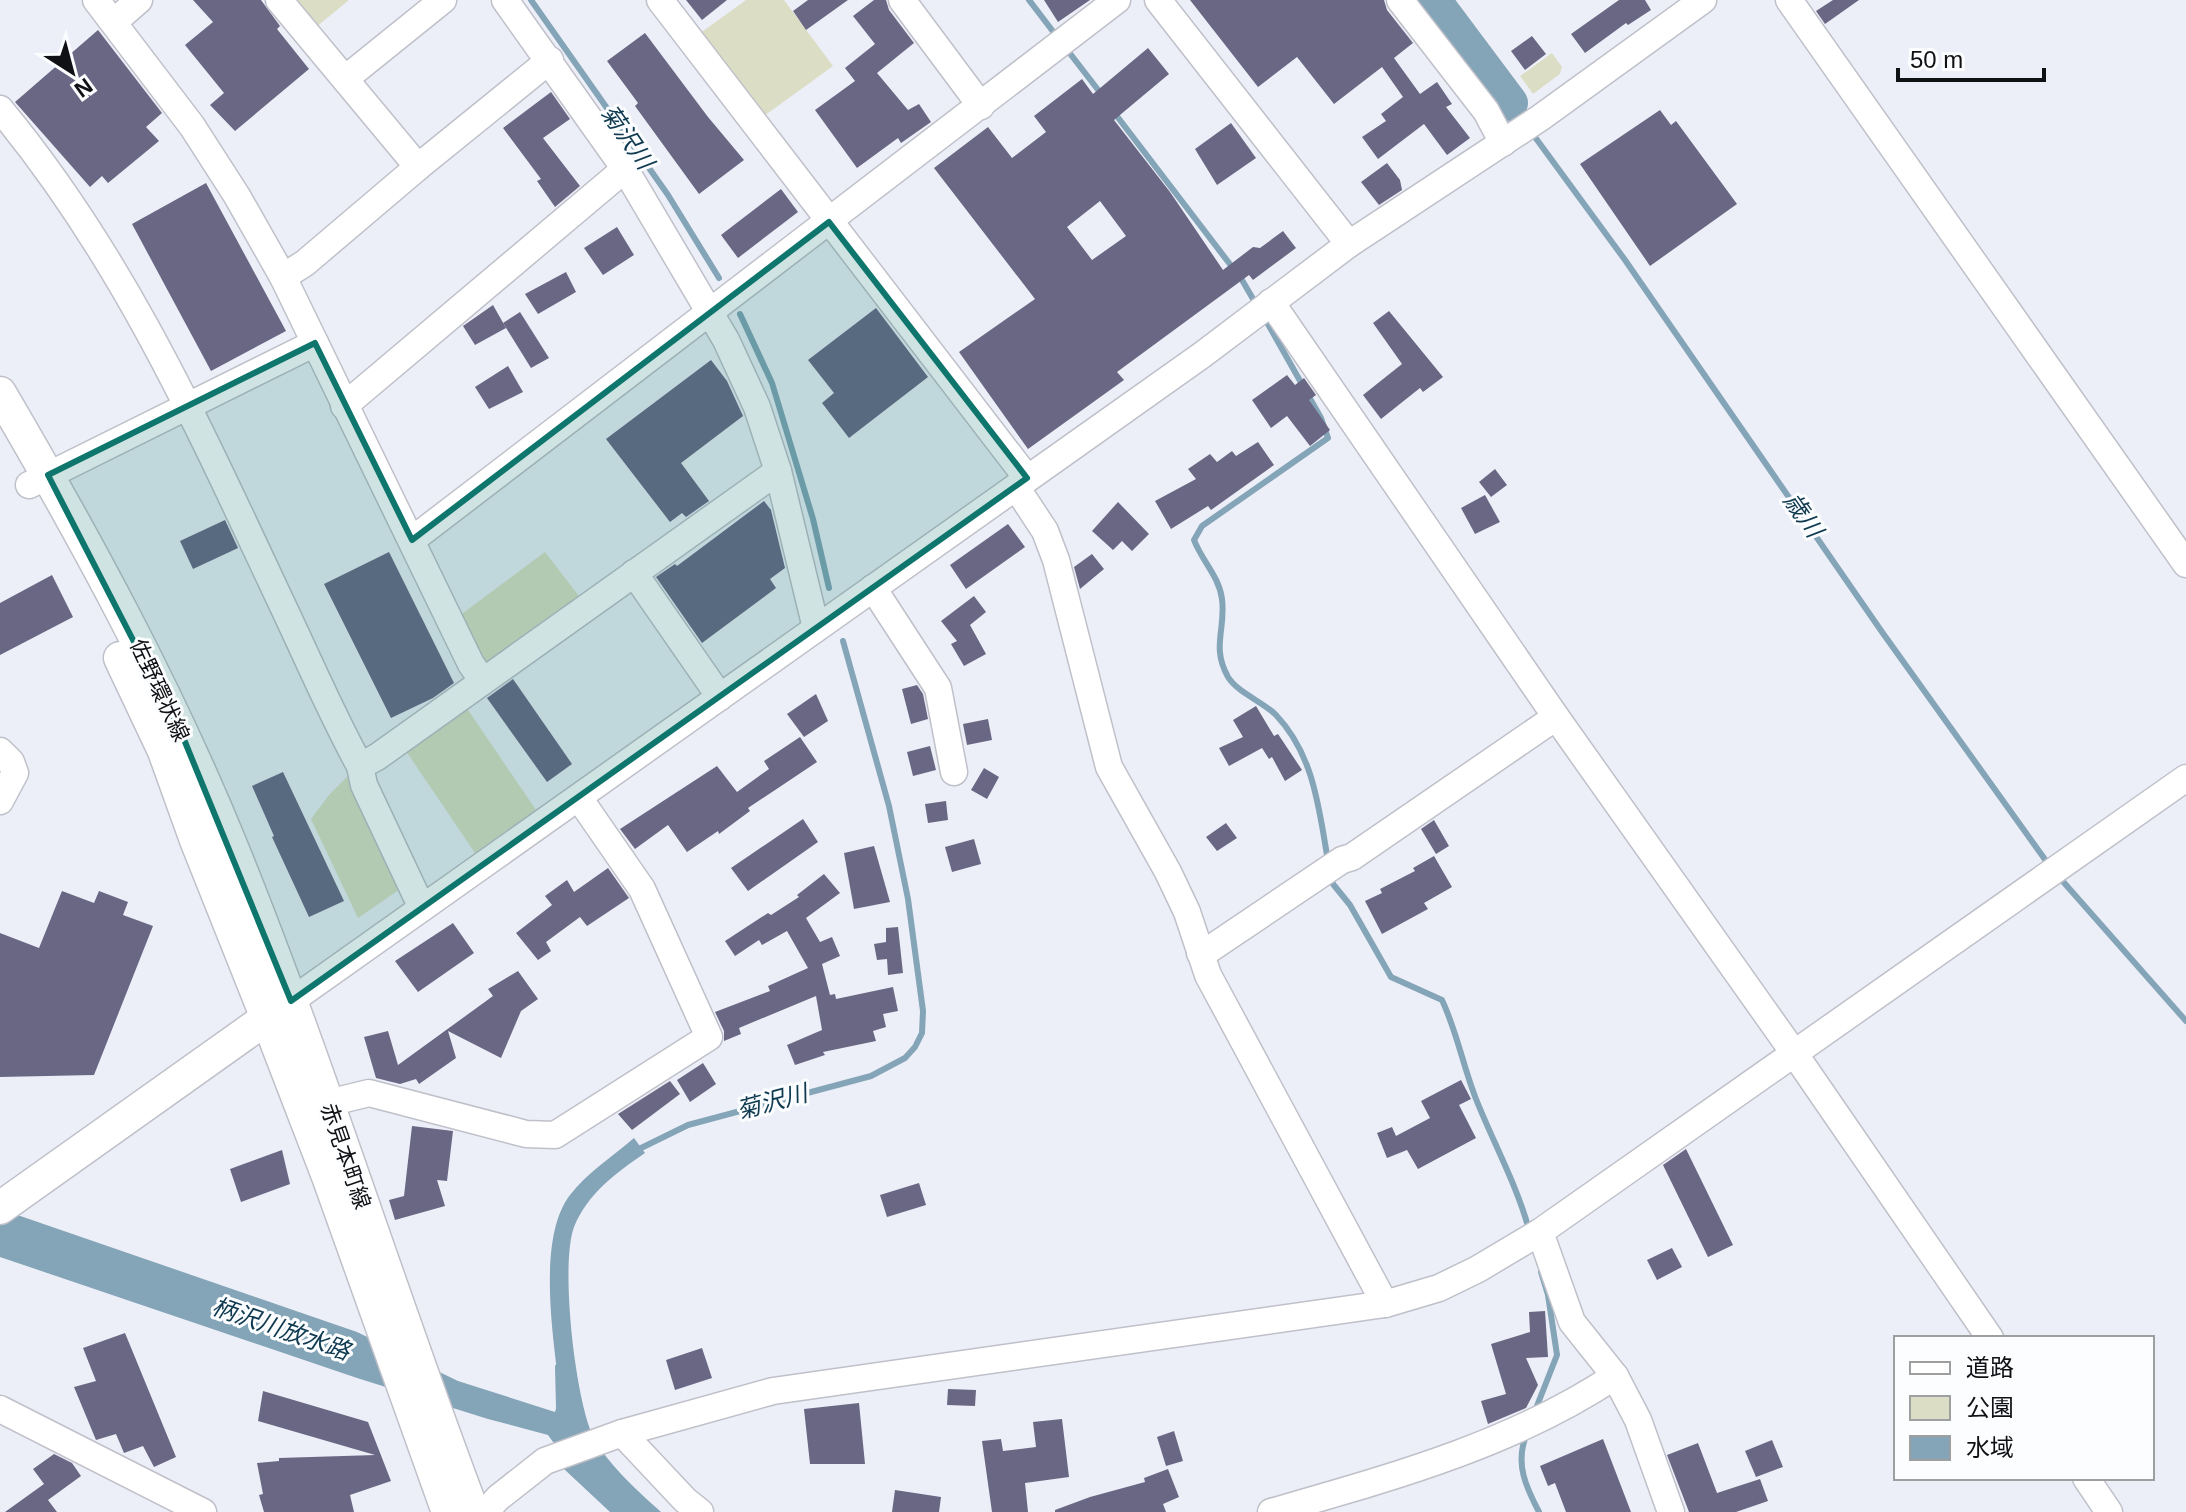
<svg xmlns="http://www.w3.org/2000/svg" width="2186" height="1512" viewBox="0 0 2186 1512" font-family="Helvetica,'Noto Sans JP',sans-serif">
  <rect width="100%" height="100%" fill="#edeff8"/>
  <g fill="#dbdec4">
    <path d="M 290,0 L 349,0 L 315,28 Z"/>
    <path d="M 746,0 L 784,0 L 833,66 L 764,116 L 699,34 Z"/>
    <path d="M 1552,53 L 1562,67 L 1560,74 L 1533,94 L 1520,76 Z"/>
    <path d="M 545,552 L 582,600 L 496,660 L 486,662 L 479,655 L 459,616 Z"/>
    <path d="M 466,707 L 536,810 L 475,853 L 406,751 Z"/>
    <path d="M 351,773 L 403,887 L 358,918 L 311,819 L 329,795 Z"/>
  </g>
  <path fill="#84a4b7" d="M 634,1138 L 645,1153 C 616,1173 588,1193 574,1227 C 560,1265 575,1396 592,1434 C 604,1461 639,1492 661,1512 L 610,1512 L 564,1469 L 556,1446 L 548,1435 L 488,1419 L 357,1378 L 0,1257 L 0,1209 L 357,1332 L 458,1381 L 555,1412 L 560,1395 C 554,1342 536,1239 570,1195 C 587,1173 613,1156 634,1138 Z"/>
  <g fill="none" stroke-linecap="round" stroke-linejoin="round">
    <g stroke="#84a4b7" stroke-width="6">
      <path d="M 531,0 L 668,195 L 719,278"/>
      <path d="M 1029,0 L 1058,38"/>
      <path d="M 1065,47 L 1102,95"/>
      <path d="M 1510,103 L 1523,120"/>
      <path d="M 1113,111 L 1242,280 L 1256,304"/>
      <path d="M 1532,133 L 1625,260 L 1882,632 L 2049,865"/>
      <path d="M 740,314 L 772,383 L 813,519 L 829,588"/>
      <path d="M 1264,317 L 1321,418 L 1328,438 L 1202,526 L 1194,540 C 1202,561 1219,576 1222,599 C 1226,629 1211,647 1228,677 C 1238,693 1262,701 1276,715 C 1314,755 1319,809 1328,861"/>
      <path d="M 1331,876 L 1333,884 L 1350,905 L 1391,977 L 1442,1000 C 1457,1032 1463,1066 1476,1099 C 1493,1142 1517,1185 1529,1230"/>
      <path d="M 2059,877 L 2186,1021"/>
      <path d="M 637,1150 L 688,1125 L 871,1076 L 905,1058 L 915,1047 L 922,1033 L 923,1011 L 908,899 L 889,806 L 843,641"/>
      <path d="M 558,1367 L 559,1407"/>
      <path d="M 1535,1411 L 1557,1355 L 1548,1295 L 1541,1272"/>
      <path d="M 1526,1436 C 1515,1464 1526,1487 1539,1512"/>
    </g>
    <path stroke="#84a4b7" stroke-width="36" d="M 1433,0 L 1510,103"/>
  </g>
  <g fill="#6a6784" fill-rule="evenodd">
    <path d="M 193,0 L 261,0 L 280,26 L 277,29 L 309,69 L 235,131 L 210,105 L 224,93 L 185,45 L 213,22 Z"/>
    <path d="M 686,0 L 727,0 L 702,20 Z"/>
    <path d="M 808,0 L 848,0 L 806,30 L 793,11 Z"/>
    <path d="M 874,0 L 886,0 L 889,10 L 914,43 L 877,73 L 908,110 L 919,104 L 931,122 L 901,143 L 898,138 L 857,168 L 815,110 L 855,81 L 845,68 L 875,44 L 853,16 Z"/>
    <path d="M 1044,0 L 1090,0 L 1058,22 Z"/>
    <path d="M 1190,0 L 1384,0 L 1387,10 L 1413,43 L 1394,58 L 1420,94 L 1437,82 L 1452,104 L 1446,107 L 1470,138 L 1447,155 L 1424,124 L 1378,159 L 1362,137 L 1386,121 L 1381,114 L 1403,97 L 1382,67 L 1334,104 L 1297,57 L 1258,87 Z"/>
    <path d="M 1619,0 L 1645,0 L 1651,10 L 1628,25 L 1626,23 L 1585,53 L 1571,34 Z"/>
    <path d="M 1833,0 L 1859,0 L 1825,24 L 1816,11 Z"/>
    <path d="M 98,30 L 162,113 L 146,127 L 159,141 L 108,183 L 102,176 L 90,187 L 15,102 Z"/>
    <path d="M 645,33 L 708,117 L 744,160 L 699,194 L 635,106 L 638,103 L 607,61 Z"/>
    <path d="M 1532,36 L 1546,54 L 1525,70 L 1511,51 Z"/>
    <path d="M 1148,48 L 1169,74 L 1114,120 L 1170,192 L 1223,270 L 1253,247 L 1260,248 L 1283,231 L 1296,248 L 1253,280 L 1249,275 L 1117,372 L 1124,380 L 1028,449 L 959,352 L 1035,299 L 934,168 L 988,127 L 1012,158 L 1046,132 L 1034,116 L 1082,79 L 1093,94 ZM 1100,201 L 1126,236 L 1092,260 L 1067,227 Z"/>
    <path d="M 551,92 L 570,119 L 543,138 L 580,186 L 555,207 L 537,181 L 541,179 L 503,128 Z"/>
    <path d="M 1660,110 L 1671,125 L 1676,121 L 1737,204 L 1650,266 L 1580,164 Z"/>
    <path d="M 1231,123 L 1256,158 L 1217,185 L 1195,149 Z"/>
    <path d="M 1387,163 L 1400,180 L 1402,190 L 1379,205 L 1361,182 Z"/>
    <path d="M 206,183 L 286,331 L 211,371 L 132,224 Z"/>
    <path d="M 781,189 L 798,212 L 738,258 L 721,235 Z"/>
    <path d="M 617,227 L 634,255 L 603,275 L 584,248 Z"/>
    <path d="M 566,272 L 576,292 L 538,314 L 525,294 Z"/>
    <path d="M 493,305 L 506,328 L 475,345 L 463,326 Z"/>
    <path d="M 876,308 L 928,377 L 849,438 L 822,403 L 834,393 L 808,360 Z"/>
    <path d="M 1389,311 L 1443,377 L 1423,392 L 1420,388 L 1381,419 L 1363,395 L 1402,364 L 1373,323 Z"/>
    <path d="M 520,312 L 549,358 L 531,368 L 503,323 Z"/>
    <path d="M 711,360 L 727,381 L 743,416 L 681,463 L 709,501 L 686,517 L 682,513 L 670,522 L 606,439 Z"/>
    <path d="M 508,366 L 523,392 L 489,409 L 475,387 Z"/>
    <path d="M 1287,375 L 1295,385 L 1304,378 L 1316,395 L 1309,400 L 1330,430 L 1310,446 L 1287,416 L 1271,428 L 1252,400 Z"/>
    <path d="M 1258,442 L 1274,465 L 1211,510 L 1208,506 L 1171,529 L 1155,501 L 1196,479 L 1188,469 L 1210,454 L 1217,462 L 1232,451 L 1236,456 Z"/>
    <path d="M 1495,469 L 1507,485 L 1491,497 L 1479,482 Z"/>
    <path d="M 1485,495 L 1500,522 L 1475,534 L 1461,508 Z"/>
    <path d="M 764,501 L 771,510 L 785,568 L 770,579 L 776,588 L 702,643 L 656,577 L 675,564 L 677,566 Z"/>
    <path d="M 1118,502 L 1149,534 L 1132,551 L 1122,541 L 1113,550 L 1092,531 Z"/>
    <path d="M 225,520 L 238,548 L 193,569 L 180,541 Z"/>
    <path d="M 1008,524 L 1025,547 L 966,589 L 950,565 Z"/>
    <path d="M 389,552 L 454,683 L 433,698 L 391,718 L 324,584 Z"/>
    <path d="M 1092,554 L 1104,569 L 1080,589 L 1074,567 Z"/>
    <path d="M 52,575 L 73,617 L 0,655 L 0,603 Z"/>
    <path d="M 974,596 L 986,612 L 970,625 L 986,654 L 964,666 L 951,644 L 957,641 L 941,621 Z"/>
    <path d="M 513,679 L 572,764 L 547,782 L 487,698 Z"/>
    <path d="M 917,685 L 923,694 L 928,719 L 911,724 L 902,689 Z"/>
    <path d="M 816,694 L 828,721 L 804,737 L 787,714 Z"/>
    <path d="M 1256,706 L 1274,736 L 1278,734 L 1302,770 L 1285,781 L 1272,757 L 1269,759 L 1262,748 L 1229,766 L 1219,748 L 1243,737 L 1233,720 Z"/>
    <path d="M 988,719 L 992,740 L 967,745 L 963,724 Z"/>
    <path d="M 800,737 L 817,762 L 748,808 L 750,811 L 719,834 L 718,831 L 687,852 L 668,825 L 635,849 L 620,829 L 717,766 L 737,792 L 769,769 L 764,761 Z"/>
    <path d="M 930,746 L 936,770 L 913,776 L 907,752 Z"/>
    <path d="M 984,768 L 999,777 L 987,799 L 971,790 Z"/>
    <path d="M 283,772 L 344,901 L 309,917 L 272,837 L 274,836 L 252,786 Z"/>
    <path d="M 946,801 L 948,820 L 928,823 L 925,804 Z"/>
    <path d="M 803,819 L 818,842 L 748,891 L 731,868 Z"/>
    <path d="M 1434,820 L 1449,846 L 1436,854 L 1421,829 Z"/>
    <path d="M 1226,823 L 1237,838 L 1217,851 L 1206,837 Z"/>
    <path d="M 974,839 L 981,864 L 952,872 L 945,847 Z"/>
    <path d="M 874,846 L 890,902 L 854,909 L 844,853 Z"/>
    <path d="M 1434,856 L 1452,887 L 1424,903 L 1428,909 L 1382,934 L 1365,901 L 1382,893 L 1380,889 L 1415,871 L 1413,868 Z"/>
    <path d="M 608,868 L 629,898 L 587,926 L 580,917 L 546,942 L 551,951 L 538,960 L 516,933 L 552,905 L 545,896 L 567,880 L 574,892 Z"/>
    <path d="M 824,874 L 840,893 L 806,918 L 820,942 L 832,937 L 840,956 L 822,964 L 830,995 L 835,994 L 836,999 L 893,987 L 898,1011 L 883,1014 L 886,1027 L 873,1031 L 876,1041 L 823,1052 L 825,1055 L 795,1065 L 787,1045 L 822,1030 L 816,996 L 739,1028 L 741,1034 L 724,1041 L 724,1031 L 715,1012 L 770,991 L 768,986 L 808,968 L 787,931 L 762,945 L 759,940 L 735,956 L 725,941 L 768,913 L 771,915 L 799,897 L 797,895 Z"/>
    <path d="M 62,891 L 94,903 L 99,891 L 128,902 L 123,915 L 153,926 L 94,1075 L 0,1077 L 0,933 L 39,948 Z"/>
    <path d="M 453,923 L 474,953 L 418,992 L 395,961 Z"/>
    <path d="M 898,927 L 903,973 L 888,975 L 887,959 L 877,960 L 874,944 L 886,942 L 886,928 Z"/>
    <path d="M 518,971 L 538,999 L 521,1011 L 501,1058 L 448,1031 L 456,1058 L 419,1084 L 416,1079 L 400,1084 L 376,1078 L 364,1037 L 388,1031 L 398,1065 L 493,996 L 488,989 Z"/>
    <path d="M 703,1063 L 716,1084 L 690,1102 L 677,1080 Z"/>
    <path d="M 1461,1080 L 1471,1099 L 1459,1105 L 1476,1138 L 1418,1169 L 1407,1150 L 1387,1158 L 1377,1133 L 1392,1127 L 1396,1136 L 1430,1118 L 1421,1101 Z"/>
    <path d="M 670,1081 L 680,1094 L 632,1130 L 618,1114 Z"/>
    <path d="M 412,1126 L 453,1131 L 447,1181 L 437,1180 L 445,1206 L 395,1220 L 389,1200 L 404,1196 Z"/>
    <path d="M 1686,1149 L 1733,1245 L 1708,1257 L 1663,1165 Z"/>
    <path d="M 282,1150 L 290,1184 L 241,1202 L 230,1169 Z"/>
    <path d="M 919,1183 L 926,1205 L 887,1217 L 880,1195 Z"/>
    <path d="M 1672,1248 L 1682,1267 L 1657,1280 L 1647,1260 Z"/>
    <path d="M 1545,1311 L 1548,1357 L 1526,1358 L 1538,1385 L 1526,1408 L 1488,1424 L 1481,1401 L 1506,1394 L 1491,1344 L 1530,1332 L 1529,1312 Z"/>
    <path d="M 125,1333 L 176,1457 L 154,1467 L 143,1446 L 124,1453 L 116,1434 L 96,1440 L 74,1387 L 96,1381 L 83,1348 Z"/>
    <path d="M 702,1348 L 712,1378 L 675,1390 L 666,1360 Z"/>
    <path d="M 948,1389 L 976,1390 L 975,1406 L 947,1405 Z"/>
    <path d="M 263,1391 L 368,1422 L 391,1481 L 350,1495 L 354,1512 L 264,1512 L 259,1495 L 263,1494 L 257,1463 L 279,1461 L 279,1458 L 375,1455 L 258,1421 Z"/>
    <path d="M 859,1403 L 865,1464 L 810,1464 L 804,1409 Z"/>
    <path d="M 1062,1419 L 1069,1477 L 1025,1483 L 1028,1512 L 992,1512 L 982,1441 L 1001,1439 L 1003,1451 L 1036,1447 L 1033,1422 Z"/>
    <path d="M 1174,1431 L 1183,1461 L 1166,1466 L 1157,1437 Z"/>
    <path d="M 1603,1439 L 1631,1512 L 1566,1512 L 1555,1483 L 1548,1486 L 1540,1466 Z"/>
    <path d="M 1772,1440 L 1783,1467 L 1756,1477 L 1745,1451 Z"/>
    <path d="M 1698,1443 L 1717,1493 L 1760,1479 L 1768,1501 L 1736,1512 L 1689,1512 L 1667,1455 Z"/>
    <path d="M 54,1454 L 72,1463 L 81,1476 L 48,1500 L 57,1512 L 5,1512 L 44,1484 L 33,1469 Z"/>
    <path d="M 1168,1469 L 1179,1497 L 1163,1504 L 1166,1512 L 1055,1512 L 1055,1510 L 1090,1497 L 1145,1482 L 1144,1478 Z"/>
    <path d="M 895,1490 L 941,1497 L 939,1512 L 892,1512 Z"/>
  </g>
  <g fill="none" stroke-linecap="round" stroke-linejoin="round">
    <g stroke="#bfc0c9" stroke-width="29">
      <g id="minor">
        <path d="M 96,0 L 192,126 L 237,196 L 283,277 L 471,664 L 483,681"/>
        <path d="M 279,0 L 418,167"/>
        <path d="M 505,0 L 625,169 L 726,340 L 757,407 L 778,471 L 816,628"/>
        <path d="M 660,0 L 1027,478"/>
        <path d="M 902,0 L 981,106"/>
        <path d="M 1158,0 L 1349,244"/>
        <path d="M 1400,0 L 1486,111 L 1503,143"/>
        <path d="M 1789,0 L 2186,564"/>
        <path d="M 114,22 L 139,0"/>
        <path d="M 345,79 L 443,0"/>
        <path d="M 0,109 C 128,263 204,439 289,619 C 312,668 334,719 360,766 L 364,785 L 422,908"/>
        <path d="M 283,277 L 305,263 L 418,167 L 550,60"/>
        <path d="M 1271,302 L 1556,717 L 1794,1053 L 1990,1338"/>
        <path d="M 344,406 L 625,169"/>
        <path d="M 29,485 L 315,343"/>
        <path d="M 1016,487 L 1045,531 L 1056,560 L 1109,767 L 1168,872 L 1187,912 L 1208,975 L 1385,1304"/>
        <path d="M 412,540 L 1117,0"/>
        <path d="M 634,573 L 720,697"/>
        <path d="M 873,588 L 938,688 L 954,772"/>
        <path d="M 0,751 L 11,762 L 15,773 L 0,801"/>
        <path d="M 360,766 L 377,757 L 778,471"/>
        <path d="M 1200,953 L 1210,949 L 1342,860 L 1352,857 L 1556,717"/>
        <path d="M 291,1001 L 1202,355 L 1349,244 L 1540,118 L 1703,0"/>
        <path d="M 328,1103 L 369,1093 L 526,1134 L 555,1135 L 709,1037 L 642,889 L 579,798"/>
        <path d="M 1540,1232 L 1572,1322 L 1615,1376 L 1638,1420 L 1671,1512"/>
        <path d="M 0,1409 L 203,1512"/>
        <path d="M 622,1433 L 685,1500 L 700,1512"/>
        <path d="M 2086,1478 L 2109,1512"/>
        <path d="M 485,1512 L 498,1498 L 545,1461 L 622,1433 L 773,1391 L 1385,1304 L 1439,1288 L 1478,1269 L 1540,1232 L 2186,778"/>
        <path d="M 1271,1512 C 1389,1478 1512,1445 1615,1376"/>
      </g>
    </g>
    <g stroke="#bfc0c9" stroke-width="35">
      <g id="major">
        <path d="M 0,393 C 85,538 167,688 231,845 C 320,1064 389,1291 473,1512"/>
        <path d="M 120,658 L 164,751 L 196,840 L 267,1018 L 329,1179 L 448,1512"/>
        <path d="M 0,1208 L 284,1006"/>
      </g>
    </g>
    <use href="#minor" stroke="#fff" stroke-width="26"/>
    <use href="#major" stroke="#fff" stroke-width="32"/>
  </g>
  <path fill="#0f766e" fill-opacity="0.2" stroke="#0f766e" stroke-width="6" stroke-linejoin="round" d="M 829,222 L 1027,478 L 291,1001 L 183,737 L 48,475 L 315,343 L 412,540 Z"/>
  <g text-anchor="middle" stroke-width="6" stroke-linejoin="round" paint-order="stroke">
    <g font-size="22" fill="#101114" stroke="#fcfdff">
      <text transform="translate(160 690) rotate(65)" y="8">佐野環状線</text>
      <text transform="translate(346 1156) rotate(71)" y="8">赤見本町線</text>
    </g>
    <g font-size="24" font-style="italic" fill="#0f3a50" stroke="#fcfdff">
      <text transform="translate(627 137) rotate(55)" y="8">菊沢川</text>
      <text transform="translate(1803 515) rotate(55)" y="8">歳川</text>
      <text transform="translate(772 1102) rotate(-15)" y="8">菊沢川</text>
      <text transform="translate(281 1329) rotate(19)" y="8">柄沢川放水路</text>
    </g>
  </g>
  <rect x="1894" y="1336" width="260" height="144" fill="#fcfdff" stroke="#9e9fa1" stroke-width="2"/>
  <rect x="1910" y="1362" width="40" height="12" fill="#ffffff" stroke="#9e9fa1" stroke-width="2"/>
  <text x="1966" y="1376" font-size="24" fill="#101114">道路</text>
  <rect x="1910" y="1396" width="40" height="24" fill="#dbdec4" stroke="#9e9fa1" stroke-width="2"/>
  <text x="1966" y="1416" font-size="24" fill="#101114">公園</text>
  <rect x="1910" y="1436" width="40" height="24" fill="#84a4b7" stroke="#9e9fa1" stroke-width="2"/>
  <text x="1966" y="1456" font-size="24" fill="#101114">水域</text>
  <g transform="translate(72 72) rotate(144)" stroke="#fcfdff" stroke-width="6" paint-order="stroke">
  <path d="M0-6L14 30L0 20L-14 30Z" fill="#101114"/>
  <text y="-12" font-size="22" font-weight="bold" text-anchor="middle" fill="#101114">N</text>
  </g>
  <path d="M1898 68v12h146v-12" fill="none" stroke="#101114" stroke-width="4"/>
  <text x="1910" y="68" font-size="24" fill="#101114" stroke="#fcfdff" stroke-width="6" paint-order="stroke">50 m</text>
</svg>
